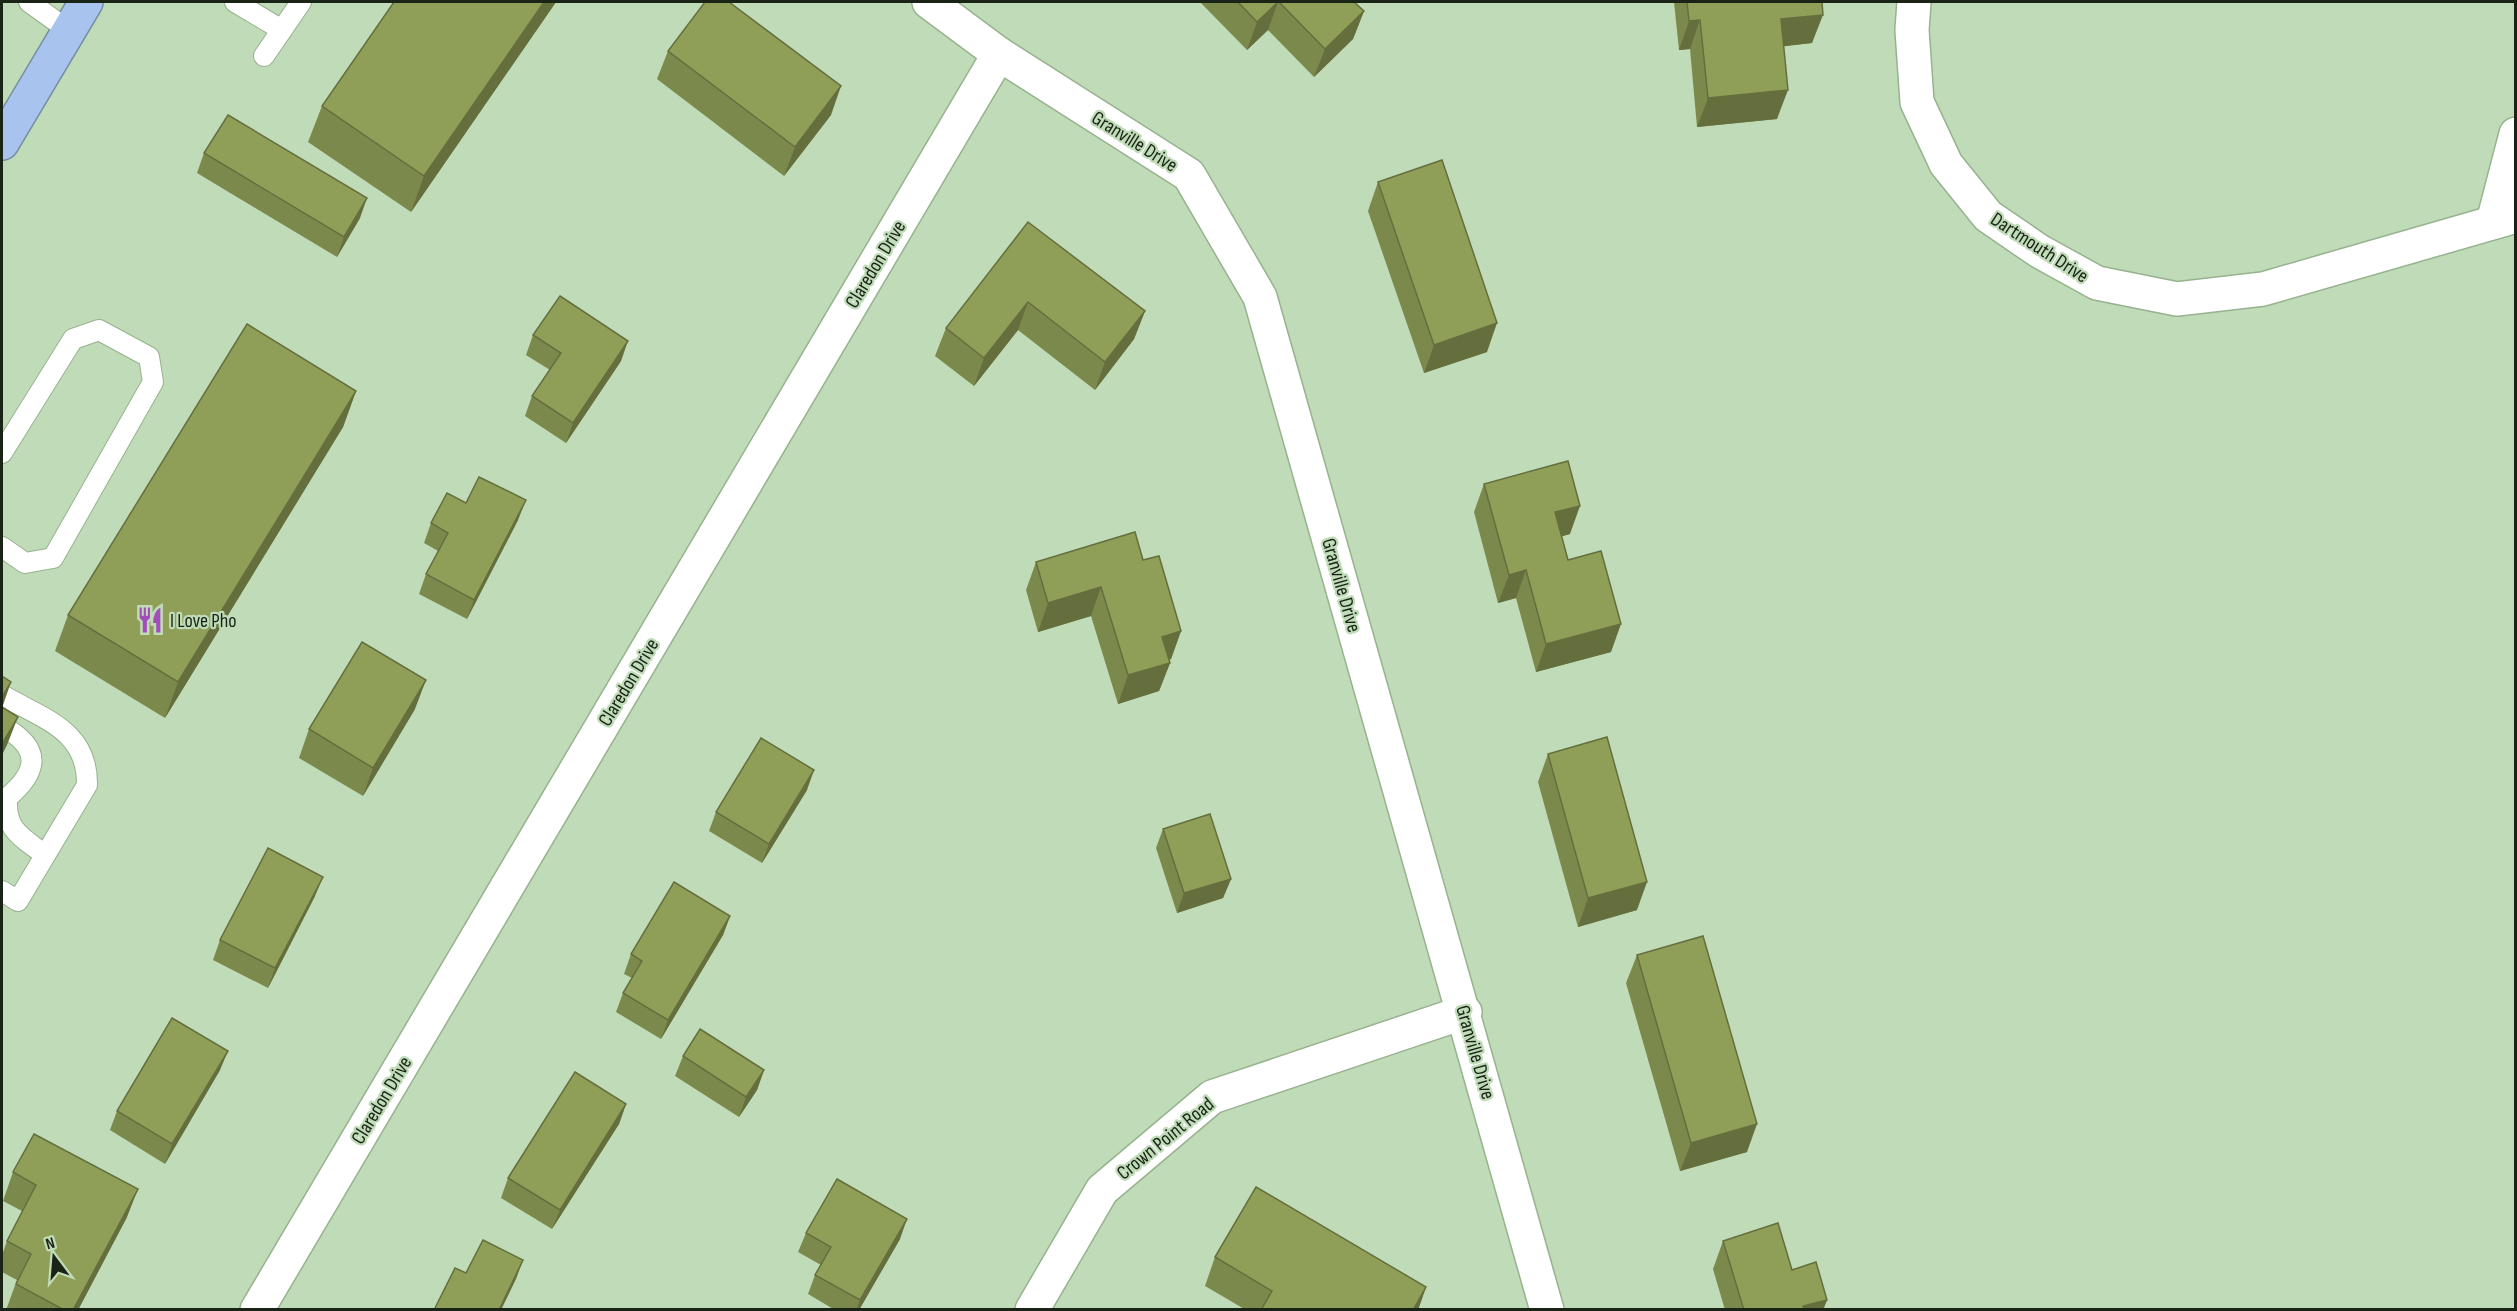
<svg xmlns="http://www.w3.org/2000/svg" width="2517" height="1311" viewBox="0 0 2517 1311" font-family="'Sofia Sans Condensed',sans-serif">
  <rect width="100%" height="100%" fill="#bfdbb7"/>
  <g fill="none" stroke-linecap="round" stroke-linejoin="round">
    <g stroke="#97b28f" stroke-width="22">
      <g id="lane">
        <path d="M 29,2 L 68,30"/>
        <path d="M 235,2 L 282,30"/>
        <path d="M 264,56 L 301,2"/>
        <path d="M 2,453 L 73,339 L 99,330 L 149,357 L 153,382 L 53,558 L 25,563 L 2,547"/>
        <path d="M 2,695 C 43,719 88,730 87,785 L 18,901 L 2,891"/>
        <path d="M 2,726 C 42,748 39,771 7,798 C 5,831 22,837 45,855"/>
      </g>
    </g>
    <g stroke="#97b28f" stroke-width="36">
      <g id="street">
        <path d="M 929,2 L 999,54 L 1189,175 L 1260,297 L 1547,1310"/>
        <path d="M 1914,2 L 1912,30 L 1917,102 L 1946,164 L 1988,216 L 2039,251 L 2097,283 L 2177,299 L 2263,289 L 2516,216"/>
        <path d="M 2493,222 L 2516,134"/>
        <path d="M 257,1310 L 999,54"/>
        <path d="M 1032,1310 L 1102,1190 L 1212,1097 L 1465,1012"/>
      </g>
    </g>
    <g stroke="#768ca2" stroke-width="36">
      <path id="highway" d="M 2,143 L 86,2"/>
    </g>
    <use href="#lane" stroke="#fff" stroke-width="20"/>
    <use href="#street" stroke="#fff" stroke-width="33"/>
    <use href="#highway" stroke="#a8c4ee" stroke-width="33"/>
  </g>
  <g fill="#7c894c">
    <path d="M 394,2 L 556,2 L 411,212 L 308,142 L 322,106 Z"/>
    <path d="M 1200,2 L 1354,2 L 1364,11 L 1353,39 L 1314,77 L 1268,30 L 1247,50 Z"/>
    <path d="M 1674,2 L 1822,2 L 1812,43 L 1783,46 L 1777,119 L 1697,127 L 1690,49 L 1679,50 Z"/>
    <path d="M 668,51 L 831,115 L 784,176 L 657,79 Z"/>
    <path d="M 204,153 L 360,218 L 337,257 L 197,173 Z"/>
    <path d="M 1378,182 L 1487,352 L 1424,373 L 1368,211 Z"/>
    <path d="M 1028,222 L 1145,311 L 1134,339 L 1095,390 L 1018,330 L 974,386 L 935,356 L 946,328 Z"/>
    <path d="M 533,335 L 621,361 L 566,443 L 525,416 L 532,396 L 550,370 L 526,355 Z"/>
    <path d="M 356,391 L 343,427 L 165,718 L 55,651 L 68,615 Z"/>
    <path d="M 1484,484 L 1570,534 L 1562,536 L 1568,560 L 1611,652 L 1536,672 L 1516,598 L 1498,603 L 1474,512 Z"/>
    <path d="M 466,503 L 518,520 L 467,619 L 419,594 L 426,574 L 438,551 L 424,543 L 431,523 Z"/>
    <path d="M 1143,560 L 1181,631 L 1171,659 L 1169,660 L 1170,663 L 1159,691 L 1118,704 L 1091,616 L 1038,632 L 1026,590 L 1036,562 Z"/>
    <path d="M 415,709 L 363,796 L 299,758 L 309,729 Z"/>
    <path d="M 1548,754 L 1637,910 L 1578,927 L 1538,782 Z"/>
    <path d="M 807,790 L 762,863 L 709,831 L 716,812 Z"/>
    <path d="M 1163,829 L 1231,879 L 1223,898 L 1177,913 L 1156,848 Z"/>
    <path d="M 315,896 L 268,988 L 213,960 L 220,940 Z"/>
    <path d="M 730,916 L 723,935 L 661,1039 L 616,1012 L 623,993 L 632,978 L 624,974 L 631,954 Z"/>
    <path d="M 1637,955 L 1747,1152 L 1680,1171 L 1626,983 Z"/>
    <path d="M 683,1056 L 764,1070 L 757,1090 L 739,1117 L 675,1076 Z"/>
    <path d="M 220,1070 L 165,1164 L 110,1130 L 117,1111 Z"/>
    <path d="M 626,1104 L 619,1124 L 552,1229 L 501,1198 L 508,1178 Z"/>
    <path d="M 13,1172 L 127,1217 L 78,1310 L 6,1310 L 17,1280 L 2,1272 L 2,1255 L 7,1241 L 22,1211 L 3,1201 Z"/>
    <path d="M 806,1233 L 900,1239 L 859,1310 L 835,1310 L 808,1294 L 815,1275 L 821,1265 L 798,1252 Z"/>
    <path d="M 1723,1241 L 1827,1300 L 1823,1310 L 1725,1310 L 1713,1269 Z"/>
    <path d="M 1215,1257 L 1426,1287 L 1418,1310 L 1246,1310 L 1205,1286 Z"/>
  </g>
  <g fill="#656f3e">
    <path d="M 544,2 L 556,2 L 411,212 L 424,176 Z"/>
    <path d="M 1278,2 L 1268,30 L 1247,50 L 1257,22 Z"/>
    <path d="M 1364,11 L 1353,39 L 1314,77 L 1325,49 Z"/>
    <path d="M 1823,15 L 1812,43 L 1770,48 L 1781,19 Z"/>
    <path d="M 1700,20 L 1690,49 L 1679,50 L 1689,21 Z"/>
    <path d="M 841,86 L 831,115 L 784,176 L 795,147 Z"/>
    <path d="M 1788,90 L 1777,119 L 1697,127 L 1708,98 Z"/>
    <path d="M 367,198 L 360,218 L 337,257 L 344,237 Z"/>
    <path d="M 1028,302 L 1018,330 L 974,386 L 984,358 Z"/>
    <path d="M 1145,311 L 1134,339 L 1095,390 L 1105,362 Z"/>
    <path d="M 1497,323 L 1487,352 L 1424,373 L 1434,345 Z"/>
    <path d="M 628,341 L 621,361 L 566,443 L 573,423 Z"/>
    <path d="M 356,391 L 343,427 L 165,718 L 178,682 Z"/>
    <path d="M 526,500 L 518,520 L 467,619 L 474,600 Z"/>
    <path d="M 1580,506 L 1570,534 L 1545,541 L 1555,512 Z"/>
    <path d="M 1526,570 L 1516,598 L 1498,603 L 1509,575 Z"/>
    <path d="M 1101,587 L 1091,616 L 1038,632 L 1048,603 Z"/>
    <path d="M 1621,624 L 1611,652 L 1536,672 L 1546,644 Z"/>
    <path d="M 1181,631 L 1171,659 L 1151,666 L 1162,637 Z"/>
    <path d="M 1170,663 L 1159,691 L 1118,704 L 1128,675 Z"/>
    <path d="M 426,680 L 415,709 L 363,796 L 373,768 Z"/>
    <path d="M 11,682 L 2,708 L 2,697 Z"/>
    <path d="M 18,717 L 7,745 L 2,755 L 2,744 Z"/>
    <path d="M 814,770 L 807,790 L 762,863 L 769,844 Z"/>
    <path d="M 323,877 L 315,896 L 268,988 L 275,968 Z"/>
    <path d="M 1231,879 L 1223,898 L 1177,913 L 1184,893 Z"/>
    <path d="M 1647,882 L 1637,910 L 1578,927 L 1588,898 Z"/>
    <path d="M 730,916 L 723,935 L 661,1039 L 668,1020 Z"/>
    <path d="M 228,1051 L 220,1070 L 165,1164 L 172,1144 Z"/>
    <path d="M 764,1070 L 757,1090 L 739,1117 L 746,1097 Z"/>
    <path d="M 626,1104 L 619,1124 L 552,1229 L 560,1210 Z"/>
    <path d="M 1757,1124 L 1747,1152 L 1680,1171 L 1691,1143 Z"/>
    <path d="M 138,1189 L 127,1217 L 78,1310 L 73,1310 Z"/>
    <path d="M 907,1219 L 900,1239 L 859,1310 L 856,1310 L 860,1300 Z"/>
    <path d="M 523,1260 L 516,1279 L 501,1310 L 499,1310 Z"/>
    <path d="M 1426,1287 L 1418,1310 L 1413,1310 Z"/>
    <path d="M 1827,1300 L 1823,1310 L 1802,1310 L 1803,1306 Z"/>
  </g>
  <g fill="#909f58" stroke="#656f3e" stroke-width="1.5">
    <path d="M 394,2 L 544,2 L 424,176 L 322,106 Z"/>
    <path d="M 705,2 L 729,2 L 841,86 L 795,147 L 668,51 Z"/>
    <path d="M 1238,2 L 1278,2 L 1257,22 Z"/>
    <path d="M 1279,2 L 1354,2 L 1364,11 L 1325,49 Z"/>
    <path d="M 1687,2 L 1822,2 L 1823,15 L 1781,19 L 1788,90 L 1708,98 L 1700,20 L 1689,21 Z"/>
    <path d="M 228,115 L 367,198 L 344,237 L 204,153 Z"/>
    <path d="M 1442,160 L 1497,323 L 1434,345 L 1378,182 Z"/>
    <path d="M 1028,222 L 1145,311 L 1105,362 L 1028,302 L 984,358 L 946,328 Z"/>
    <path d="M 560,296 L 628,341 L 573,423 L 532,396 L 561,353 L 533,335 Z"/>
    <path d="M 247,324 L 356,391 L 178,682 L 68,615 Z"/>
    <path d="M 1568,461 L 1580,506 L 1555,512 L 1568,560 L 1601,551 L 1621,624 L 1546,644 L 1526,570 L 1509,575 L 1484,484 Z"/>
    <path d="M 479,477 L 526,500 L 474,600 L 426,574 L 448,533 L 431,523 L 447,493 L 466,503 Z"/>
    <path d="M 1135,532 L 1143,560 L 1159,556 L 1181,631 L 1162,637 L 1170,663 L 1128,675 L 1101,587 L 1048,603 L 1036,562 Z"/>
    <path d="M 362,642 L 426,680 L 373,768 L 309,729 Z"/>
    <path d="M 2,676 L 11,682 L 2,697 Z"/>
    <path d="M 2,707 L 18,717 L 2,744 Z"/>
    <path d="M 1607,737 L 1647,882 L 1588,898 L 1548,754 Z"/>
    <path d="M 761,738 L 814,770 L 769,844 L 716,812 Z"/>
    <path d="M 1210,814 L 1231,879 L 1184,893 L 1163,829 Z"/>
    <path d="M 268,848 L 323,877 L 275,968 L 220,940 Z"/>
    <path d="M 674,882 L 730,916 L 668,1020 L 623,993 L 642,961 L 631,954 Z"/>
    <path d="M 1703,936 L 1757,1124 L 1691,1143 L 1637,955 Z"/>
    <path d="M 172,1018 L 228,1051 L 172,1144 L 117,1111 Z"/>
    <path d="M 700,1029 L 764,1070 L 746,1097 L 683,1056 Z"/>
    <path d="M 575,1072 L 626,1104 L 560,1210 L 508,1178 Z"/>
    <path d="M 34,1134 L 138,1189 L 73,1310 L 64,1310 L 16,1284 L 31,1254 L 7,1241 L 36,1185 L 13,1172 Z"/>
    <path d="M 837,1179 L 907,1219 L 860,1300 L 815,1275 L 831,1247 L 806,1233 Z"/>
    <path d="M 1256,1187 L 1426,1287 L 1413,1310 L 1261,1310 L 1272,1291 L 1215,1257 Z"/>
    <path d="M 1778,1223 L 1792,1270 L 1816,1262 L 1827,1300 L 1803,1306 L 1804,1310 L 1744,1310 L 1723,1241 Z"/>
    <path d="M 483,1240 L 523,1260 L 499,1310 L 434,1310 L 455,1268 L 466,1273 Z"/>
  </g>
  <defs>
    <g id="restaurant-bare" transform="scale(2.07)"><path d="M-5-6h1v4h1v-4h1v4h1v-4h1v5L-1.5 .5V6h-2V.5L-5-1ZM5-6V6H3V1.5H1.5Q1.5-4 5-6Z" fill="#a34cba" stroke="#bfdbb7" stroke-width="2.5" paint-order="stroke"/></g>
  </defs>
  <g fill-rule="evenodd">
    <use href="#restaurant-bare" x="150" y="620"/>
  </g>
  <g text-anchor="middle" stroke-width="4.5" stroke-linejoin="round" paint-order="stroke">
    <g font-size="20" fill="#192316" stroke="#bfdbb7">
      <text transform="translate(1135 141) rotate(32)" y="7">Granville Drive</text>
      <text transform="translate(2040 247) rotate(33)" y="7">Dartmouth Drive</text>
      <text transform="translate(875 264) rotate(-59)" y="7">Claredon Drive</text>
      <text transform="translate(1342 585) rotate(74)" y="7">Granville Drive</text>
      <text transform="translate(628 682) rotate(-59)" y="7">Claredon Drive</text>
      <text transform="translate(1476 1052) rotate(74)" y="7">Granville Drive</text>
      <text transform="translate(381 1100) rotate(-59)" y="7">Claredon Drive</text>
      <text transform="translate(1165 1138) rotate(-39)" y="7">Crown Point Road</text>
    </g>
    <g font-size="20" fill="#192316" stroke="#bfdbb7" text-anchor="start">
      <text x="170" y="627">I Love Pho</text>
    </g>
  </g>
  <rect width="2517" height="1311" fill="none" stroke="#192316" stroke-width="6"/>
  <g transform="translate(54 1257) rotate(344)" stroke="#bfdbb7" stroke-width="4.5" paint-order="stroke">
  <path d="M0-4.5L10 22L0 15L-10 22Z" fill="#192316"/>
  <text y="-9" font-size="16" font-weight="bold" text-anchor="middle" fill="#192316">N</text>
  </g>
</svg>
